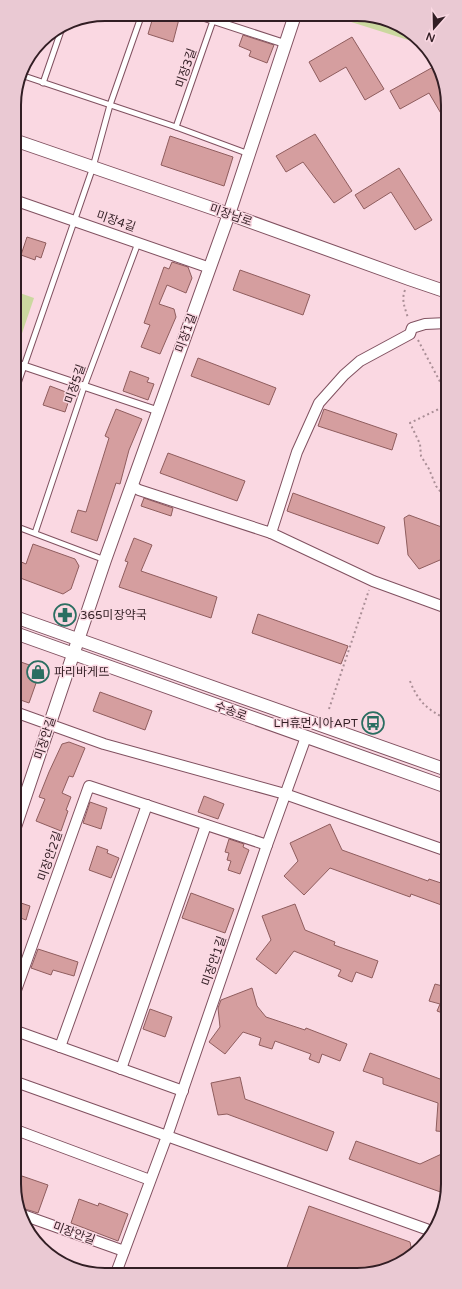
<svg xmlns="http://www.w3.org/2000/svg" width="462" height="1289" viewBox="0 0 462 1289" font-family="'Varela Round','Noto Sans KR',sans-serif">
  <rect width="100%" height="100%" fill="#fad8e2"/>
  <g fill="#cbd89f">
    <path d="M 329,15 L 375,16 L 421,41 L 424,45 Z"/>
    <path d="M 14,291 L 34,298 L 15,354 Z"/>
  </g>
  <g fill="#d59e9f" stroke="#8f5d5e">
    <path d="M 154,14 L 161,14 L 179,19 L 173,42 L 148,34 Z"/>
    <path d="M 243,35 L 274,45 L 267,63 L 249,56 L 251,51 L 239,46 Z"/>
    <path d="M 352,37 L 384,89 L 365,100 L 346,67 L 320,82 L 309,62 Z"/>
    <path d="M 435,66 L 446,87 L 446,122 L 429,93 L 400,109 L 390,91 Z"/>
    <path d="M 315,134 L 352,191 L 334,203 L 303,162 L 286,172 L 276,156 Z"/>
    <path d="M 170,136 L 233,157 L 224,186 L 161,165 Z"/>
    <path d="M 399,168 L 432,220 L 415,230 L 391,192 L 364,209 L 355,195 Z"/>
    <path d="M 27,237 L 46,243 L 41,258 L 36,256 L 35,260 L 21,255 Z"/>
    <path d="M 172,262 L 188,267 L 192,278 L 186,293 L 167,285 L 159,304 L 174,309 L 176,317 L 160,354 L 141,347 L 150,325 L 144,323 L 164,267 L 169,269 Z"/>
    <path d="M 240,270 L 310,295 L 303,315 L 233,290 Z"/>
    <path d="M 198,358 L 276,388 L 269,405 L 191,376 Z"/>
    <path d="M 130,371 L 149,378 L 147,382 L 154,384 L 148,400 L 123,391 Z"/>
    <path d="M 50,386 L 71,394 L 65,412 L 43,405 Z"/>
    <path d="M 116,409 L 142,419 L 129,450 L 120,484 L 116,483 L 97,541 L 71,532 L 78,510 L 86,512 L 109,438 L 105,436 Z"/>
    <path d="M 324,409 L 397,434 L 392,450 L 318,426 Z"/>
    <path d="M 168,453 L 245,481 L 237,501 L 160,473 Z"/>
    <path d="M 293,493 L 385,527 L 378,544 L 287,511 Z"/>
    <path d="M 144,498 L 173,508 L 171,516 L 141,506 Z"/>
    <path d="M 409,515 L 447,529 L 447,557 L 419,569 L 408,555 L 404,518 Z"/>
    <path d="M 134,538 L 152,545 L 141,571 L 217,597 L 211,618 L 119,587 L 128,562 L 125,561 Z"/>
    <path d="M 33,544 L 75,559 L 79,566 L 71,589 L 63,594 L 15,576 L 15,572 L 19,561 L 26,564 Z"/>
    <path d="M 258,614 L 348,646 L 341,664 L 252,633 Z"/>
    <path d="M 15,660 L 41,669 L 29,703 L 15,698 L 20,685 L 15,683 Z"/>
    <path d="M 100,692 L 152,711 L 145,730 L 93,711 Z"/>
    <path d="M 69,742 L 85,748 L 73,777 L 69,776 L 62,793 L 71,797 L 66,810 L 68,811 L 61,831 L 36,821 L 45,799 L 39,797 L 49,772 L 62,744 Z"/>
    <path d="M 204,796 L 224,804 L 218,819 L 198,812 Z"/>
    <path d="M 90,802 L 107,808 L 101,829 L 83,823 Z"/>
    <path d="M 330,824 L 342,850 L 428,881 L 429,879 L 447,885 L 447,907 L 411,894 L 410,897 L 330,868 L 304,895 L 284,876 L 298,861 L 290,843 Z"/>
    <path d="M 229,839 L 244,844 L 243,847 L 249,850 L 240,874 L 228,870 L 231,861 L 227,860 L 229,853 L 225,852 Z"/>
    <path d="M 97,846 L 108,850 L 107,853 L 119,858 L 111,878 L 89,870 Z"/>
    <path d="M 191,893 L 234,909 L 225,933 L 182,918 Z"/>
    <path d="M 15,901 L 30,906 L 26,920 L 15,916 Z"/>
    <path d="M 295,904 L 305,930 L 335,942 L 334,945 L 378,961 L 372,978 L 356,972 L 352,982 L 338,976 L 341,970 L 294,951 L 276,974 L 256,959 L 271,940 L 262,916 Z"/>
    <path d="M 38,949 L 78,962 L 74,976 L 53,970 L 51,975 L 31,968 Z"/>
    <path d="M 435,984 L 446,987 L 448,987 L 448,1015 L 437,1011 L 440,1004 L 429,1001 Z"/>
    <path d="M 252,988 L 257,1006 L 266,1017 L 305,1030 L 306,1028 L 347,1044 L 340,1061 L 322,1054 L 319,1063 L 309,1059 L 311,1054 L 275,1041 L 272,1049 L 259,1045 L 261,1038 L 243,1032 L 225,1054 L 209,1042 L 220,1027 L 218,1008 L 221,1000 Z"/>
    <path d="M 150,1009 L 172,1017 L 165,1037 L 143,1029 Z"/>
    <path d="M 370,1053 L 440,1079 L 448,1074 L 448,1132 L 436,1131 L 438,1103 L 383,1084 L 383,1078 L 363,1071 Z"/>
    <path d="M 240,1077 L 245,1099 L 334,1132 L 327,1151 L 227,1114 L 218,1115 L 211,1083 Z"/>
    <path d="M 356,1141 L 420,1164 L 448,1151 L 448,1190 L 446,1194 L 349,1159 Z"/>
    <path d="M 22,1176 L 48,1185 L 38,1213 L 25,1209 L 20,1209 L 23,1200 L 16,1197 L 16,1193 Z"/>
    <path d="M 79,1199 L 98,1206 L 99,1203 L 128,1214 L 118,1241 L 71,1223 Z"/>
    <path d="M 309,1206 L 410,1242 L 412,1252 L 375,1273 L 285,1273 Z"/>
  </g>
  <g fill="none" stroke-linecap="round" stroke-linejoin="round">
    <g stroke="#805160" stroke-width="7">
      <g id="service">
        <path d="M 21,75 L 176,127 L 249,154"/>
        <path d="M 43,83 L 63,25"/>
        <path d="M 176,127 L 215,15"/>
        <path d="M 15,392 L 93,167 L 110,105 L 142,14"/>
        <path d="M 15,526 L 105,560"/>
        <path d="M 35,533 L 84,387 L 138,243"/>
      </g>
    </g>
    <g stroke="#805160" stroke-width="9">
      <g id="pedestrian">
        <path d="M 197,15 L 286,44"/>
        <path d="M 15,363 L 158,411"/>
      </g>
    </g>
    <g stroke="#805160" stroke-width="12">
      <g id="minor">
        <path d="M 14,200 L 210,268"/>
        <path d="M 132,486 L 139,490 L 271,533 L 297,452 L 319,403 L 344,375 L 360,361 L 410,334 L 412,328 L 425,324 L 447,323"/>
        <path d="M 271,533 L 373,581 L 447,608"/>
        <path d="M 15,712 L 104,744 L 285,794 L 447,851"/>
        <path d="M 306,737 L 267,845 L 167,1136 L 426,1229 L 430,1232"/>
        <path d="M 15,993 L 89,786 L 267,845"/>
        <path d="M 16,1031 L 183,1091"/>
        <path d="M 60,1047 L 147,805"/>
        <path d="M 121,1069 L 206,825"/>
        <path d="M 16,1082 L 167,1136 L 116,1273"/>
        <path d="M 16,1130 L 150,1180"/>
        <path d="M 23,1215 L 124,1251"/>
      </g>
    </g>
    <g stroke="#805160" stroke-width="14">
      <g id="tertiary">
        <path d="M 14,140 L 229,214 L 409,279 L 447,292"/>
        <path d="M 15,617 L 447,770"/>
        <path d="M 15,633 L 447,787"/>
        <path d="M 15,827 L 105,560 L 229,214 L 295,15"/>
      </g>
    </g>
    <g stroke="#aa8e96" stroke-width="2" stroke-dasharray="2 3" stroke-linecap="butt">
      <path d="M 405,290 C 401,300 405,308 408,318"/>
      <path d="M 418,340 L 447,395"/>
      <path d="M 447,405 L 410,423 L 420,444 L 421,456 L 429,469 L 436,486 L 447,500"/>
      <path d="M 410,681 C 417,700 428,711 447,719"/>
      <path d="M 329,709 L 369,590"/>
    </g>
    <use href="#service" stroke="#fff" stroke-width="5"/>
    <use href="#pedestrian" stroke="#fff" stroke-width="7"/>
    <use href="#minor" stroke="#fff" stroke-width="10"/>
    <use href="#tertiary" stroke="#fff" stroke-width="12"/>
  </g>
  <defs>
    <g id="pharmacy-ring" transform="scale(1.15)"><circle r="9.5" fill="#fad8e2" stroke="#2a6e61" stroke-width="1.5"/><path d="M-2-6h4v4h4v4h-4v4h-4v-4h-4v-4h4Z" fill="#2a6e61"/></g>
    <g id="shop-ring" transform="scale(1.15)"><circle r="9.5" fill="#fad8e2" stroke="#2a6e61" stroke-width="1.5"/><path d="M-5-2.5h2.3a2.7 3.5 0 0 1 5.4 0H5L5.5 6h-11ZM-1.5-2.5h3a1.5 2.3 0 0 0-3 0Z" fill="#2a6e61"/></g>
    <g id="bus-ring" transform="scale(1.15)"><circle r="9.5" fill="#fad8e2" stroke="#2a6e61" stroke-width="1.5"/><path d="M-5-6H5V4H4V6H2V4H-2V6H-4V4H-5ZM-3.5-4V0h7V-4ZM-3.5 1.2v1.5H-2V1.2ZM2 1.2v1.5H3.5V1.2Z" fill="#2a6e61"/></g>
  </defs>
  <g fill-rule="evenodd">
    <use href="#pharmacy-ring" x="65" y="615"/>
    <use href="#shop-ring" x="38" y="672"/>
    <use href="#bus-ring" x="373" y="723"/>
  </g>
  <g text-anchor="middle" stroke-width="3" stroke-linejoin="round" paint-order="stroke">
    <g font-size="12" fill="#321e24" stroke="#fad8e2">
      <text transform="translate(186 68) rotate(-71)" y="4">미장3길</text>
      <text transform="translate(231 215) rotate(19)" y="4">미장남로</text>
      <text transform="translate(116 221) rotate(19)" y="4">미장4길</text>
      <text transform="translate(186 333) rotate(-70)" y="4">미장1길</text>
      <text transform="translate(75 384) rotate(-71)" y="4">미장5길</text>
      <text transform="translate(231 711) rotate(20)" y="4">수송로</text>
      <text transform="translate(45 738) rotate(-72)" y="4">미장안길</text>
      <text transform="translate(50 856) rotate(-71)" y="4">미장안2길</text>
      <text transform="translate(214 961) rotate(-71)" y="4">미장안1길</text>
      <text transform="translate(74 1233) rotate(20)" y="4">미장안길</text>
    </g>
    <g font-size="12" fill="#321e24" stroke="#fad8e2" text-anchor="start">
      <text x="80" y="619">365미장약국</text>
      <text x="54" y="676">파리바게뜨</text>
      <text x="358" y="727" text-anchor="end">LH휴먼시아APT</text>
    </g>
  </g>
  <path d="M0 0H462V1289H0ZM105 21H357A84 84 0 0 1 441 105V1184A84 84 0 0 1 357 1268H105A84 84 0 0 1 21 1184V105A84 84 0 0 1 105 21Z" fill="#eac9d3" fill-rule="evenodd"/>
  <path fill="none" stroke="#321e24" stroke-width="2" d="M105 21H357A84 84 0 0 1 441 105V1184A84 84 0 0 1 357 1268H105A84 84 0 0 1 21 1184V105A84 84 0 0 1 105 21Z"/>
  <g transform="translate(434 28) rotate(200)" stroke="#fad8e2" stroke-width="3" paint-order="stroke">
  <path d="M0-3L7 15L0 10L-7 15Z" fill="#321e24"/>
  <text y="-6" font-size="11" font-weight="bold" text-anchor="middle" fill="#321e24">N</text>
  </g>
</svg>
